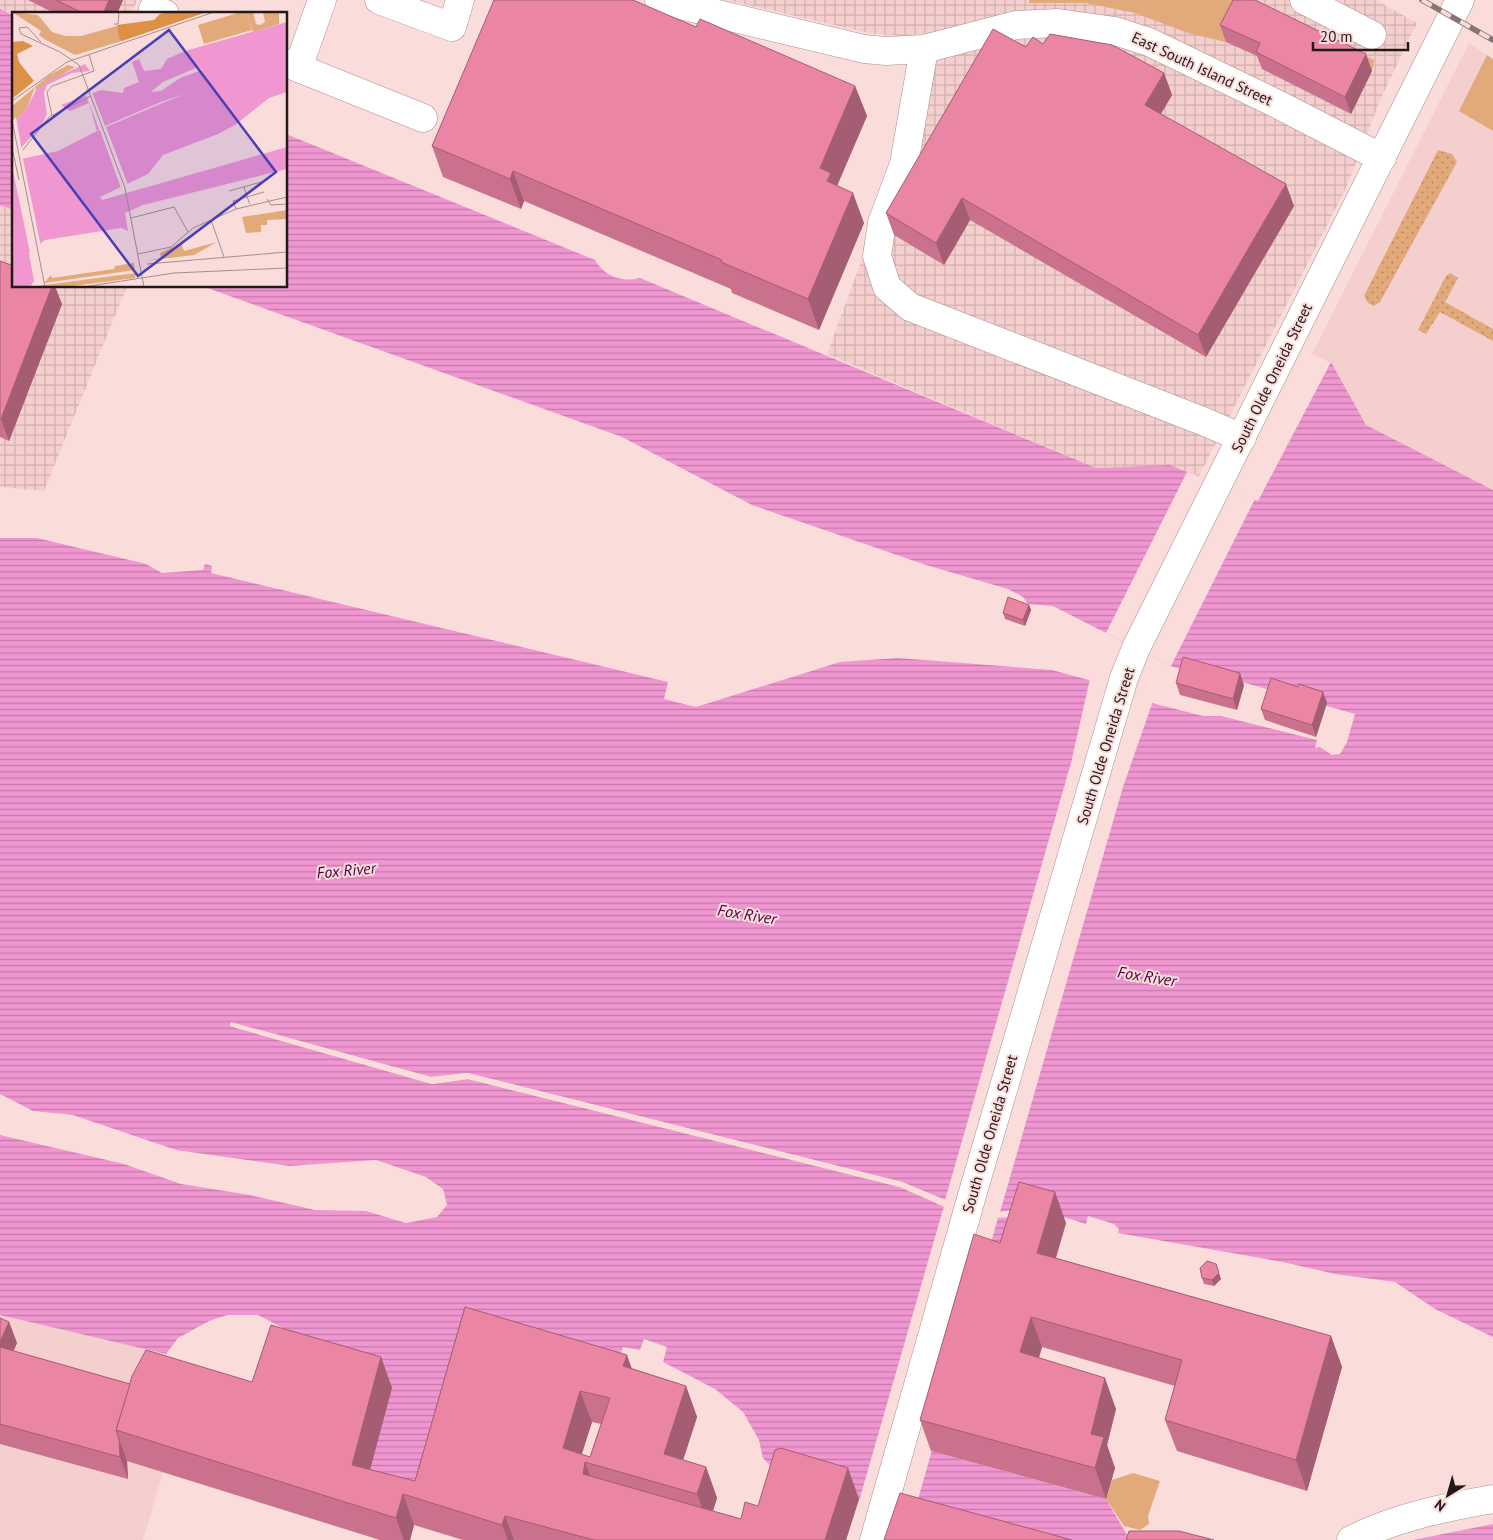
<svg xmlns="http://www.w3.org/2000/svg" width="1493" height="1540" viewBox="0 0 1493 1540" font-family="'PT Sans',sans-serif">
  <defs>
    <pattern id="industrial-grid" width="8" height="8" patternUnits="userSpaceOnUse" patternTransform="scale(1.25)"><rect width="8" height="8" fill="#f4cfcd"/><path d="M0 4h8M4 0v8" fill="none" stroke="#d1b1af"/></pattern>
    <pattern id="garden-dots" width="8" height="8" patternUnits="userSpaceOnUse" patternTransform="scale(1.25)"><rect width="8" height="8" fill="#e2aa7a"/><path d="M2 2h.1M6 6h.1" fill="none" stroke="#b78a63" stroke-width="1.8" stroke-linecap="round"/></pattern>
    <pattern id="water-rules" width="6" height="5" patternUnits="userSpaceOnUse" patternTransform="scale(1.25)"><rect width="6" height="5" fill="#f096d1"/><path d="M0 2.5h6" fill="none" stroke="#c27aa9"/></pattern>
  </defs>
  <rect width="100%" height="100%" fill="#fadddb"/>
  <g fill="#f4cfcd">
    <path d="M 1469,43 L 1493,59 L 1493,490 L 1366,425 L 1331,363 L 1312,354 Z"/>
    <path d="M 0,1315 L 166,1354 L 127,1460 L 163,1472 L 143,1540 L 0,1540 Z"/>
  </g>
  <g fill="url(#industrial-grid)">
    <path d="M 0,0 L 137,0 L 131,14 L 14,14 L 14,16 L 0,9 Z"/>
    <path d="M 726,0 L 1376,0 L 1417,23 L 1382,96 L 1346,188 L 1199,476 L 1170,465 L 1096,468 L 827,354 L 933,67 L 927,33 L 900,36 L 868,33 Z"/>
    <path d="M 0,205 L 14,210 L 14,286 L 127,286 L 44,491 L 0,487 Z"/>
  </g>
  <g fill="#e2aa7a">
    <path d="M 1029,0 L 1254,0 L 1374,60 L 1372,71 L 1243,8 L 1226,42 L 1188,33 L 1135,13 L 1086,3 L 1029,3 Z"/>
    <path d="M 1487,55 L 1493,59 L 1493,131 L 1459,111 Z"/>
    <path d="M 1133,1473 L 1160,1481 L 1148,1516 L 1149,1524 L 1140,1530 L 1124,1526 L 1106,1499 L 1112,1480 Z"/>
  </g>
  <g fill="url(#garden-dots)">
    <path d="M 1438,150 L 1452,154 L 1457,162 L 1380,302 L 1374,306 L 1368,303 L 1364,296 Z"/>
    <path d="M 1450,273 L 1458,278 L 1445,302 L 1493,329 L 1493,341 L 1440,312 L 1426,334 L 1418,330 L 1446,276 Z"/>
  </g>
  <g fill="url(#water-rules)">
    <path d="M 0,9 L 14,16 L 14,210 L 0,205 Z"/>
    <path d="M 286,134 L 595,260 C 604,276 622,283 640,278 L 1096,468 L 1170,465 L 1258,501 L 1331,362 L 1366,425 L 1493,490 L 1493,1337 L 1435,1309 L 1395,1282 L 1335,1274 L 1283,1262 L 1118,1233 L 1119,1229 L 1114,1224 L 1088,1216 L 1086,1224 L 1035,1208 L 997,1212 L 960,1206 L 902,1182 L 468,1073 L 431,1077 L 232,1023 L 230,1026 L 432,1084 L 468,1079 L 900,1187 L 958,1213 L 976,1217 L 1015,1217 L 931,1451 L 1106,1499 L 1130,1540 L 971,1540 L 859,1499 L 780,1476 L 763,1458 L 759,1440 L 743,1412 L 715,1389 L 663,1362 L 667,1347 L 644,1339 L 640,1350 L 623,1347 L 617,1364 L 426,1512 L 363,1496 L 392,1388 L 296,1360 L 285,1329 L 258,1315 L 227,1315 L 209,1321 L 178,1338 L 166,1354 L 0,1315 L 0,1135 L 124,1164 L 181,1184 L 250,1195 L 315,1210 L 366,1211 L 406,1223 L 437,1217 L 447,1205 L 443,1189 L 426,1177 L 376,1160 L 290,1166 L 176,1150 L 73,1115 L 33,1111 L 0,1094 L 0,538 L 37,538 L 146,564 L 162,573 L 203,570 L 205,564 L 212,566 L 211,573 L 668,682 L 664,699 L 696,707 L 840,662 L 898,658 L 1052,670 L 1089,680 L 1152,703 L 1203,716 L 1221,716 L 1317,740 L 1315,748 L 1320,747 L 1332,755 L 1340,754 L 1347,742 L 1355,714 L 1192,668 L 1191,671 L 1173,667 L 1053,606 L 1028,604 L 1023,597 L 1008,589 L 926,565 L 752,505 L 622,437 L 202,286 L 286,286 Z"/>
    <path d="M 1493,1524 L 1493,1540 L 1413,1540 Z"/>
  </g>
  <g fill="#fadddb" fill-rule="evenodd">
    <path d="M 1187,472 L 1255,499 L 1171,666 L 1106,633 Z"/>
    <path d="M 1090,679 L 1153,701 L 1123,787 L 1000,1212 L 1013,1212 L 1015,1217 L 998,1218 L 911,1524 L 895,1519 L 859,1501 L 944,1206 L 900,1187 L 468,1079 L 432,1084 L 230,1026 L 231,1022 L 431,1077 L 468,1073 L 475,1075 L 902,1182 L 945,1200 L 1071,763 ZM 412,1075 L 430,1080 L 468,1076 L 474,1077 L 902,1185 L 960,1209 L 997,1215 L 1012,1214 L 1000,1215 L 976,1215 L 959,1211 L 900,1185 L 468,1077 L 432,1081 Z"/>
  </g>
  <g fill="none" stroke-linecap="round" stroke-linejoin="round">
    <g stroke="#aa8f8e" stroke-width="29">
      <g id="minor">
        <path d="M 379,0 L 452,27 L 460,0"/>
        <path d="M 659,0 L 864,49 L 886,51 L 924,49 L 1016,25 L 1058,23 L 1115,31 L 1149,42 L 1277,104 L 1382,158"/>
        <path d="M 1304,0 L 1372,35"/>
        <path d="M 153,9 L 165,14"/>
        <path d="M 924,49 L 904,164 L 882,223 L 877,256 L 887,287 L 910,307 L 1205,422 L 1242,438"/>
        <path d="M 286,63 L 423,118"/>
        <path d="M 298,68 L 322,0"/>
        <path d="M 874,1540 L 973,1192 L 1124,678 L 1136,648 L 1460,0"/>
        <path d="M 1351,1540 C 1394,1518 1445,1507 1493,1499"/>
      </g>
    </g>
    <use href="#minor" stroke="#fff" stroke-width="28"/>
    <g stroke="#877574" stroke-width="5.5">
      <path id="rail" d="M 1422,0 L 1493,40"/>
    </g>
    <use href="#rail" stroke="#fadddb" stroke-width="4" stroke-dasharray="11" stroke-linecap="butt"/>
  </g>
  <g fill="#ca728d" fill-rule="evenodd">
    <path d="M 28,0 L 123,0 L 117,14 L 56,14 Z"/>
    <path d="M 1220,25 L 1372,71 L 1351,114 L 1262,69 L 1257,56 L 1226,42 Z"/>
    <path d="M 696,27 L 855,86 L 867,116 L 837,186 L 864,223 L 819,330 L 732,293 L 731,289 L 524,201 L 521,209 L 443,177 L 432,146 Z"/>
    <path d="M 1043,44 L 1164,73 L 1172,95 L 1161,114 L 1294,206 L 1206,357 L 970,220 L 944,265 L 894,235 L 886,213 L 1026,47 Z"/>
    <path d="M 0,261 L 62,304 L 9,441 L 0,437 Z"/>
    <path d="M 1029,605 L 1031,610 L 1025,626 L 1005,619 L 1003,613 Z"/>
    <path d="M 1176,683 L 1244,685 L 1237,710 L 1180,695 Z"/>
    <path d="M 1298,687 L 1323,692 L 1327,703 L 1316,737 L 1265,720 L 1261,709 Z"/>
    <path d="M 1066,1223 L 1056,1258 L 1331,1336 L 1342,1367 L 1307,1491 L 1177,1451 L 1165,1420 L 1175,1386 L 1042,1347 L 1039,1358 L 1116,1409 L 1107,1445 L 1115,1468 L 1106,1499 L 931,1451 L 920,1420 L 1000,1243 Z"/>
    <path d="M 1202,1278 L 1221,1279 L 1214,1286 L 1204,1284 Z"/>
    <path d="M 465,1307 L 631,1368 L 686,1386 L 697,1417 L 683,1460 L 706,1467 L 717,1498 L 713,1511 L 741,1519 L 758,1506 L 859,1499 L 846,1540 L 463,1540 L 414,1525 L 410,1540 L 380,1540 L 127,1461 L 128,1479 L 0,1444 L 0,1318 L 9,1322 L 17,1343 L 13,1351 L 130,1384 L 252,1382 L 381,1357 L 392,1388 L 370,1470 L 415,1481 ZM 592,1422 L 601,1424 L 590,1457 L 581,1455 Z"/>
  </g>
  <g fill="#a45d73">
    <path d="M 109,0 L 123,0 L 117,14 L 103,14 Z"/>
    <path d="M 1366,54 L 1372,71 L 1351,114 L 1345,97 Z"/>
    <path d="M 1164,73 L 1172,95 L 1153,127 L 1145,105 Z"/>
    <path d="M 855,86 L 867,116 L 836,188 L 838,212 L 820,168 Z"/>
    <path d="M 513,171 L 524,201 L 521,209 L 510,179 Z"/>
    <path d="M 1286,184 L 1294,206 L 1206,357 L 1198,335 Z"/>
    <path d="M 853,193 L 864,223 L 819,330 L 808,299 Z"/>
    <path d="M 962,198 L 970,220 L 944,265 L 936,243 Z"/>
    <path d="M 52,286 L 55,286 L 62,304 L 9,441 L 1,419 Z"/>
    <path d="M 1029,605 L 1031,610 L 1025,626 L 1023,620 Z"/>
    <path d="M 1240,673 L 1244,685 L 1237,710 L 1233,699 Z"/>
    <path d="M 1323,692 L 1327,703 L 1316,737 L 1312,725 Z"/>
    <path d="M 1055,1192 L 1066,1223 L 1048,1284 L 1037,1253 Z"/>
    <path d="M 1216,1264 L 1221,1279 L 1214,1286 L 1212,1280 Z"/>
    <path d="M 1031,1317 L 1042,1347 L 1031,1383 L 1020,1352 Z"/>
    <path d="M 9,1322 L 17,1343 L 6,1368 L 0,1352 L 0,1342 Z"/>
    <path d="M 1331,1336 L 1342,1367 L 1307,1491 L 1296,1460 Z"/>
    <path d="M 627,1355 L 638,1386 L 623,1366 Z"/>
    <path d="M 381,1357 L 392,1388 L 363,1496 L 352,1465 Z"/>
    <path d="M 1105,1378 L 1116,1409 L 1107,1445 L 1115,1468 L 1106,1499 L 1095,1468 L 1091,1434 Z"/>
    <path d="M 686,1386 L 697,1417 L 675,1485 L 664,1454 Z"/>
    <path d="M 580,1391 L 592,1422 L 574,1479 L 563,1448 Z"/>
    <path d="M 119,1439 L 127,1461 L 128,1479 L 120,1457 Z"/>
    <path d="M 585,1462 L 596,1493 L 583,1474 Z"/>
    <path d="M 706,1467 L 717,1498 L 708,1525 L 697,1494 Z"/>
    <path d="M 848,1468 L 859,1499 L 846,1540 L 825,1540 Z"/>
    <path d="M 403,1494 L 414,1525 L 410,1540 L 404,1540 L 396,1518 Z"/>
    <path d="M 505,1516 L 514,1540 L 508,1540 L 502,1525 Z"/>
  </g>
  <g fill="#eb85a4" stroke="#a45d73" fill-rule="evenodd">
    <path d="M 56,0 L 109,0 L 103,14 L 85,14 Z"/>
    <path d="M 494,0 L 633,0 L 696,27 L 700,19 L 855,86 L 820,168 L 831,173 L 827,181 L 853,193 L 808,299 L 721,262 L 722,260 L 513,171 L 510,179 L 432,146 Z"/>
    <path d="M 1233,0 L 1255,0 L 1366,54 L 1345,97 L 1256,52 L 1260,43 L 1220,25 Z"/>
    <path d="M 993,29 L 1026,47 L 1033,37 L 1043,44 L 1050,34 L 1112,45 L 1164,73 L 1145,105 L 1286,184 L 1198,335 L 962,198 L 936,243 L 886,213 Z"/>
    <path d="M 0,261 L 14,266 L 14,286 L 52,286 L 1,419 L 0,419 Z"/>
    <path d="M 1008,597 L 1029,605 L 1023,620 L 1003,613 Z"/>
    <path d="M 1183,657 L 1240,673 L 1233,699 L 1176,683 Z"/>
    <path d="M 1271,678 L 1298,687 L 1299,684 L 1323,692 L 1312,725 L 1261,709 Z"/>
    <path d="M 1019,1182 L 1055,1192 L 1037,1253 L 1331,1336 L 1296,1460 L 1165,1420 L 1182,1360 L 1031,1317 L 1020,1352 L 1105,1378 L 1091,1434 L 1104,1437 L 1095,1468 L 920,1420 L 974,1234 L 1000,1243 Z"/>
    <path d="M 1207,1261 L 1216,1264 L 1219,1273 L 1212,1280 L 1202,1278 L 1200,1268 Z"/>
    <path d="M 465,1307 L 627,1355 L 623,1366 L 686,1386 L 664,1454 L 706,1467 L 697,1494 L 585,1462 L 583,1474 L 741,1519 L 745,1502 L 758,1506 L 775,1450 L 781,1448 L 848,1468 L 825,1540 L 594,1540 L 505,1516 L 502,1525 L 403,1494 L 396,1518 L 116,1430 L 132,1376 L 146,1350 L 252,1382 L 271,1325 L 381,1357 L 352,1465 L 415,1481 ZM 580,1391 L 610,1398 L 590,1457 L 563,1448 Z"/>
    <path d="M 0,1318 L 9,1322 L 0,1342 Z"/>
    <path d="M 0,1347 L 130,1384 L 116,1430 L 119,1439 L 120,1457 L 0,1424 Z"/>
    <path d="M 900,1493 L 1072,1540 L 884,1540 Z"/>
    <path d="M 1129,1531 L 1179,1531 L 1214,1540 L 1126,1540 Z"/>
  </g>
  <g text-anchor="middle" stroke-width="4" stroke-linejoin="round" paint-order="stroke">
    <g font-size="15" fill="#231919" stroke="#fadddb">
      <text transform="translate(1202 69) rotate(25)" y="5">East South Island Street</text>
      <text transform="translate(1272 378) rotate(-64)" y="5">South Olde Oneida Street</text>
      <text transform="translate(1106 746) rotate(-73)" y="5">South Olde Oneida Street</text>
      <text transform="translate(990 1134) rotate(-74)" y="5">South Olde Oneida Street</text>
    </g>
    <g font-size="16" font-style="italic" fill="#4f003d" stroke="#fadddb">
      <text transform="translate(346 870) rotate(-5)" y="6">Fox River</text>
      <text transform="translate(747 914) rotate(9)" y="6">Fox River</text>
      <text transform="translate(1147 976) rotate(9)" y="6">Fox River</text>
    </g>
  </g>
  <g transform="translate(12 12)">
    <rect width="275" height="275" fill="#fadddb"/>
    <path d="M 0,0 L 26,3 L 40,20 L 53,24 L 69,24 L 105,14 L 110,29 L 63,43 L 32,27 L 27,23 L 29,19 ZM 241,0 L 244,12 L 248,13 L 253,10 L 251,0 L 267,0 L 267,12 L 241,20 L 235,1 ZM 56,53 L 63,55 L 24,78 L 23,75 L 36,64 ZM 275,198 L 275,207 L 255,208 L 255,213 L 249,213 L 249,220 L 234,221 L 230,205 ZM 205,230 L 182,243 L 133,249 L 149,246 L 148,241 L 169,231 L 172,239 ZM 122,251 L 123,258 L 32,271 L 39,263 L 40,266 L 102,257 L 103,254 ZM 124,261 L 123,266 L 61,274 L 18,275 Z" fill="#e2aa7a"/>
    <path d="M 157,0 L 195,0 L 110,29 L 107,26 L 105,13 L 142,8 L 148,2 ZM 11,29 L 21,34 L 5,42 L 7,50 L 22,69 L 1,86 L 0,30 Z" fill="#dd9147"/>
    <path d="M 229,0 L 235,0 L 240,18 L 192,32 L 186,13 ZM 23,75 L 15,96 L 0,113 L 0,94 Z" fill="#e2aa7a"/>
    <path d="M 275,10 L 275,80 L 257,86 L 223,113 L 206,122 L 151,143 L 136,162 L 88,185 L 90,188 L 275,135 L 275,157 L 131,193 L 113,201 L 116,219 L 109,216 L 33,228 L 17,241 L 22,269 L 18,275 L 0,275 L 0,149 L 46,139 L 85,119 L 77,91 L 58,99 L 49,93 L 89,78 L 111,81 L 112,76 L 127,70 L 120,50 L 127,47 L 132,59 L 149,57 L 155,47 L 173,39 ZM 186,55 L 190,58 L 168,66 L 149,79 L 139,80 L 151,70 ZM 73,52 L 78,59 L 60,61 L 35,73 L 32,81 L 35,102 L 30,113 L 0,146 L 0,113 L 15,96 L 24,78 L 38,68 Z" fill="#f096d1" fill-rule="evenodd"/>
    <path d="M 80,80 L 93,114 L 149,90 L 172,82 L 94,115 L 116,173 L 109,176 L 88,118 L 85,119 L 87,117 L 74,83 ZM 4,105 L 10,139 L 6,143 L 10,142 L 29,235 L 20,242 L 20,250 L 0,154 L 0,109 Z" fill="#fadddb"/>
    <path fill="none" stroke="#a48f8d" stroke-width="1" d="M 102,12 L 106,12 L 107,0M 29,30 L 15,15 L 7,16 L 9,22 L 48,40 L 67,53 L 113,176 L 132,275M 0,89 L 55,50 L 202,0M 40,104 L 35,80 L 40,74 L 82,59 L 77,42M 0,108 L 33,275M 0,136 L 7,168M 11,138 L 37,105 L 79,84M 232,175 L 235,185 L 252,180M 217,179 L 249,170M 255,187 L 259,193 L 275,192M 224,197 L 221,189 L 235,185 L 238,192M 119,206 L 162,195 L 176,220M 199,208 L 212,245M 126,242 L 159,235 L 181,216 L 224,197 L 275,185M 135,252 L 275,240M 71,275 L 162,261 L 275,256"/>
    <path fill="#483fb6" fill-opacity="0.15" stroke="#483fb6" stroke-width="2.5" d="M 157,18 L 264,160 L 126,264 L 19,122 Z"/>
    <rect width="275" height="275" fill="none" stroke="#231919" stroke-width="2.5"/>
  </g>
  <g transform="translate(1448 1495) rotate(217)" stroke="#fadddb" stroke-width="4" paint-order="stroke">
  <path d="M0-4L9 19L0 12L-9 19Z" fill="#231919"/>
  <text y="-8" font-size="14" font-weight="bold" text-anchor="middle" fill="#231919">N</text>
  </g>
  <path d="M1313 42v8h95v-8" fill="none" stroke="#231919" stroke-width="2.5"/>
  <text x="1320" y="42" font-size="15" fill="#231919" stroke="#fadddb" stroke-width="4" paint-order="stroke">20 m</text>
</svg>
